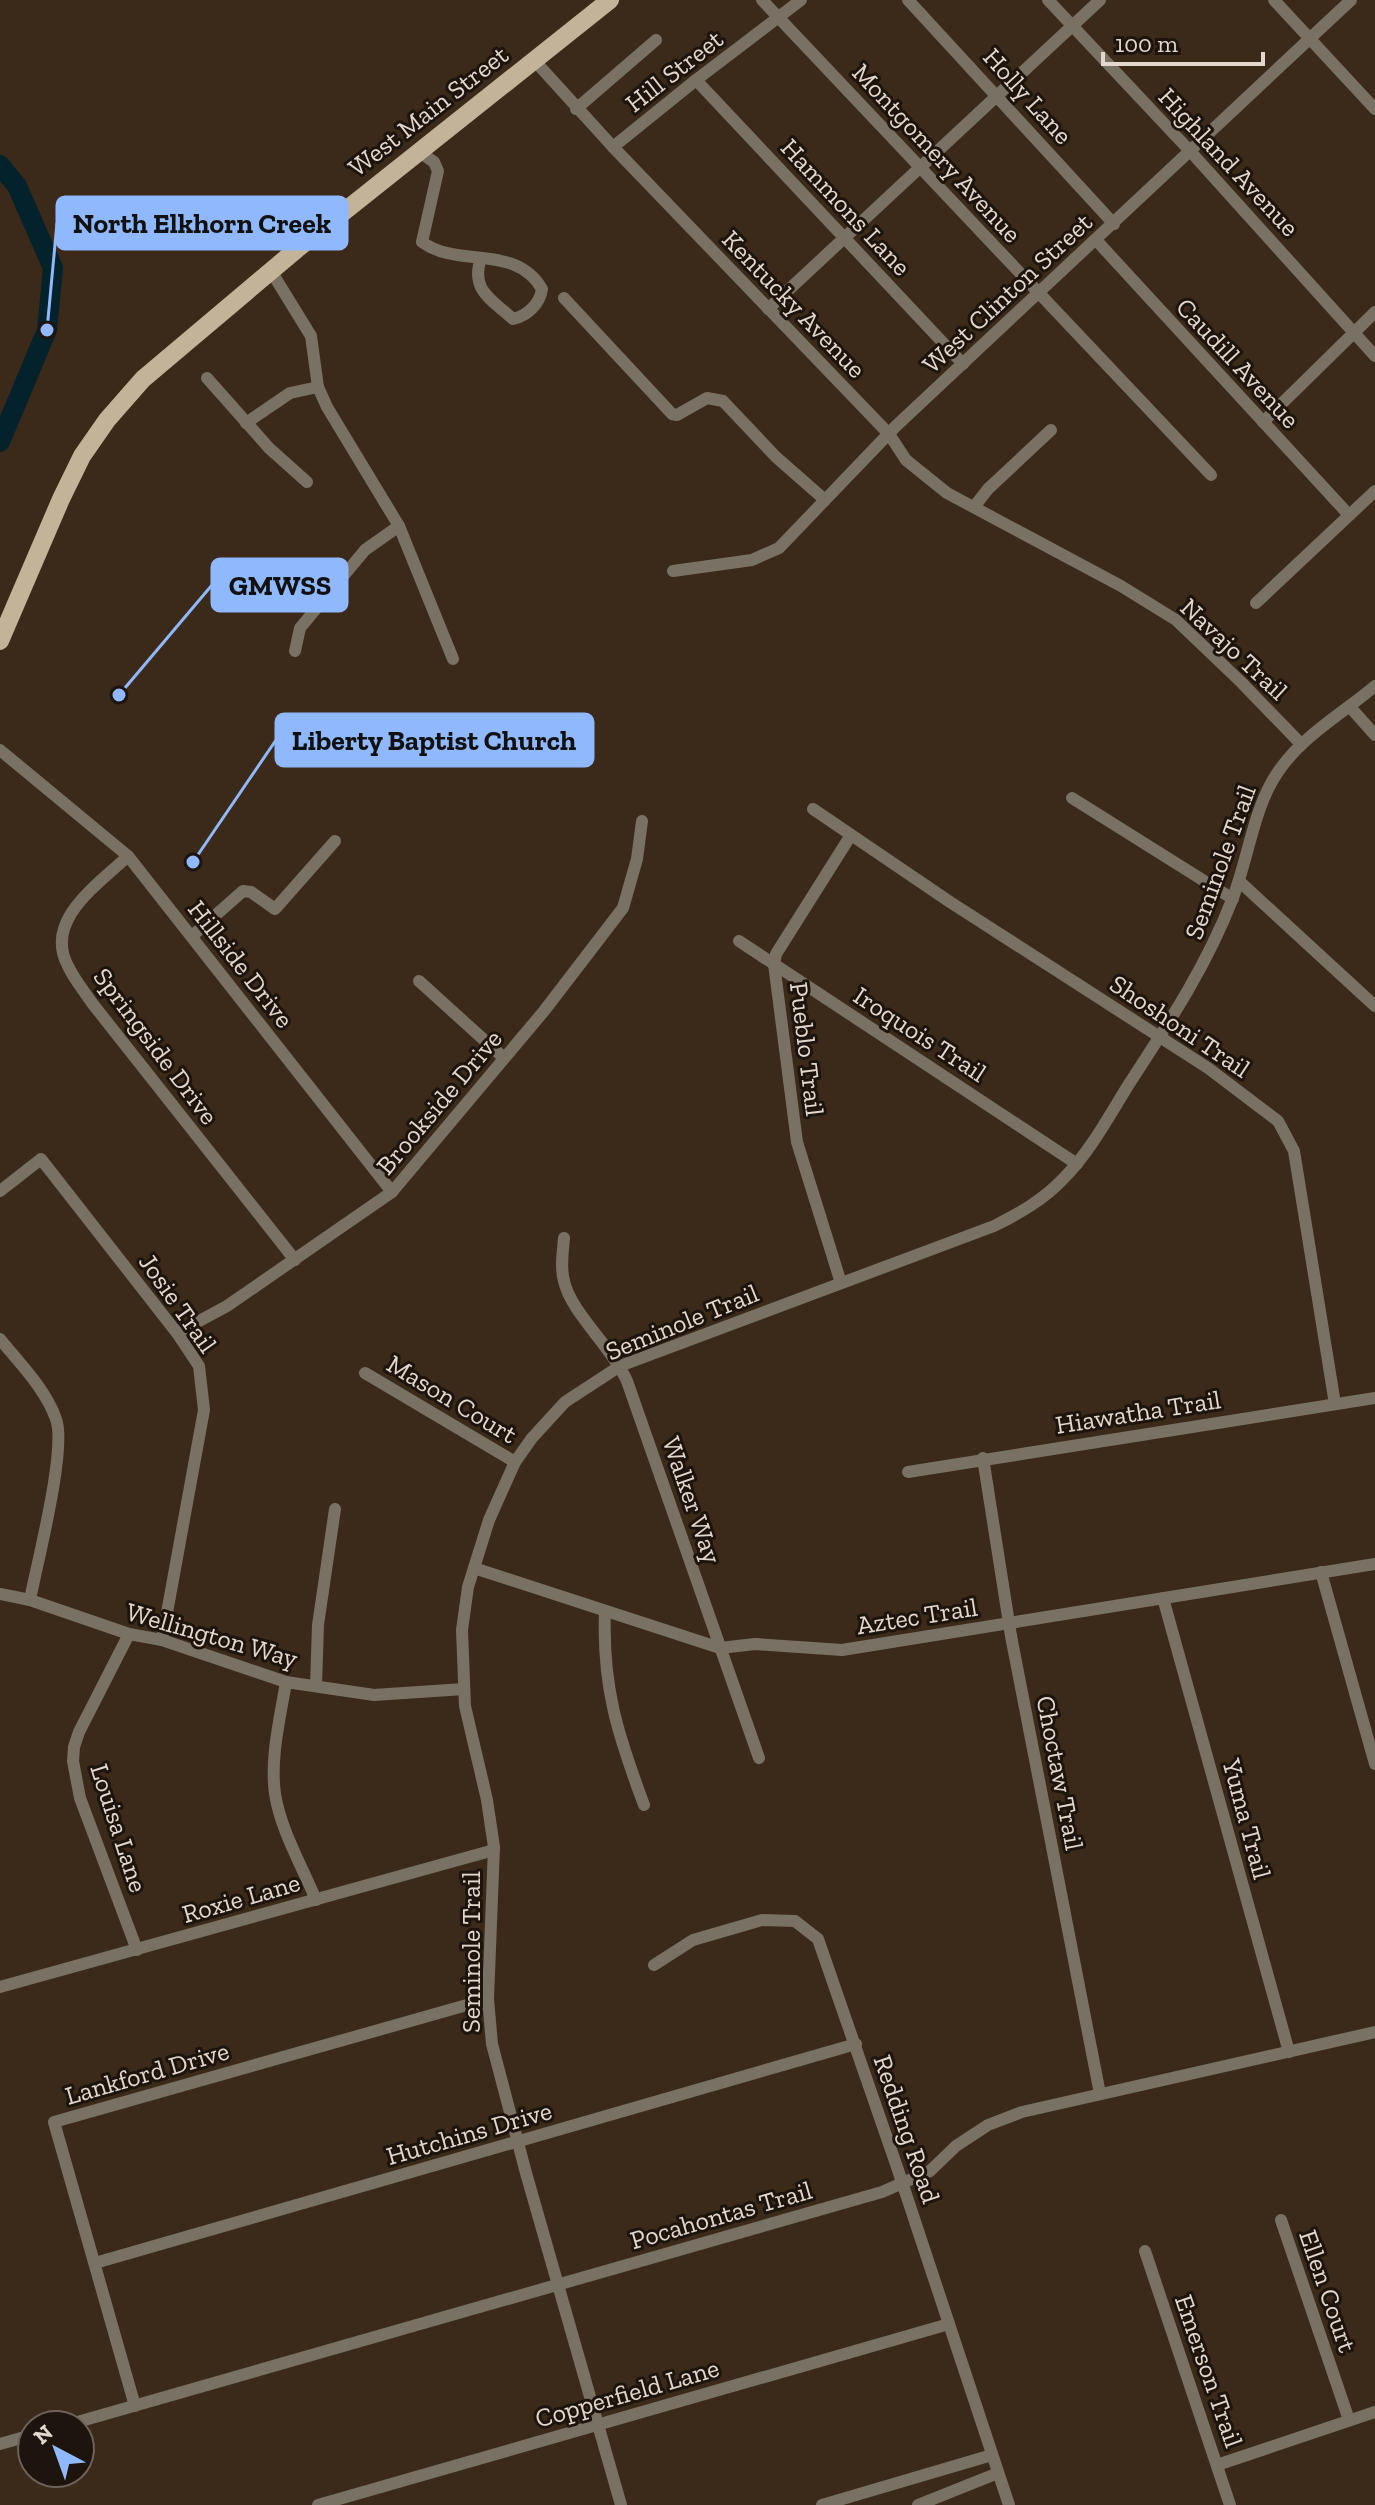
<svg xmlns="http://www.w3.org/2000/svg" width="1375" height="2505" viewBox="0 0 1375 2505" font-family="'Zilla Slab',serif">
  <rect width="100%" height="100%" fill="#3b2a1a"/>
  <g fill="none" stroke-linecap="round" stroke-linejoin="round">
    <path stroke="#04222b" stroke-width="20" d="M 0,165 L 17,186 L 53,268 L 47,330 L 0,442"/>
    <g stroke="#787164" stroke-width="12">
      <path d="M 762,0 L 1211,475"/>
      <path d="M 908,0 L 1114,224"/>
      <path d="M 1048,0 L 1190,151 L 1375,356"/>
      <path d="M 1274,0 L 1375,109"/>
      <path d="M 534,60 L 613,147 L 889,434 L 906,460 L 947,493 L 1121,586 L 1176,620 L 1241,682 L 1301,744"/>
      <path d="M 696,80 L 963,364"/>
      <path d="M 576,109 L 656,40"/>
      <path d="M 613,147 L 696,80 L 801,0"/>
      <path d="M 421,153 L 434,162 L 438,171 L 422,242 C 459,269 515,243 542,289 C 540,304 527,316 513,319 C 491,299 470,290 481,258"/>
      <path d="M 1096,240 L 1349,515"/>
      <path d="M 271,271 L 311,336 L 318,387 L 327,407 L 399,526 L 453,659"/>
      <path d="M 564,298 L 672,414 L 677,415 L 707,398 L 723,401 L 776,457 L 825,500"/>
      <path d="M 768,309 L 1100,0"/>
      <path d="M 207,378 L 269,448 L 307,482"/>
      <path d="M 1263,422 L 1375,312"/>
      <path d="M 246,423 L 290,393 L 318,387"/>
      <path d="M 974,507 L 988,489 L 1051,430"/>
      <path d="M 673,571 L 752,560 L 779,548 L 896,426 L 1351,0"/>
      <path d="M 1256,603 L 1375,491"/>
      <path d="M 295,651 L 300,628 L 365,550 L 399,526"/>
      <path d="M 1350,707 L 1375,735"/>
      <path d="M 0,750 L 128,856 L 392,1192"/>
      <path d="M 1072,798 L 1233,899"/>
      <path d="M 813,809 L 950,902 L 1208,1068 L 1278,1121 L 1294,1151 L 1335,1404"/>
      <path d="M 128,856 C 99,884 43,920 68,966 C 74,979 84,991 92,1003 L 295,1260"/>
      <path d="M 1239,881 L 1375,1006"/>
      <path d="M 192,936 L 243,891 L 251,892 L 275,909 L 335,841"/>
      <path d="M 739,941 L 1077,1164"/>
      <path d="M 419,981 L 504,1058"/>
      <path d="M 0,1191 L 41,1159 L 177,1333 L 199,1366 L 204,1410 L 162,1640"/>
      <path d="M 564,1238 C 563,1252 560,1267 564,1281 C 571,1313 612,1347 627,1381 L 759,1758"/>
      <path d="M 841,1283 L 797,1142 L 774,964 L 776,954 L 851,835"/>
      <path d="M 177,1333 L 227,1306 L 392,1192 L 544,1011 L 623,908 L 637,859 L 642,821"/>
      <path d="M 0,1339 C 20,1364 45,1388 56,1419 C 67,1449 37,1563 30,1600"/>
      <path d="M 365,1373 L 515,1462"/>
      <path d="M 983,1458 L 1011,1636 L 1100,2094"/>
      <path d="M 908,1472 L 1375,1398"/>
      <path d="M 474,1568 L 720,1648 L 755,1644 L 842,1650 L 1375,1564"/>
      <path d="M 1321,1572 L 1375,1764"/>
      <path d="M 0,1594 L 30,1600 L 129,1634 L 162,1640 L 286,1682 L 374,1695 L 464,1689"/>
      <path d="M 1163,1598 L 1289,2052"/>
      <path d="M 605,1611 C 602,1687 618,1735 644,1805"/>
      <path d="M 129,1634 L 79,1732 L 74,1747 L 73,1761 L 80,1798 L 137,1950"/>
      <path d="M 286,1682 C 280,1719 270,1757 275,1794 C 281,1831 302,1866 316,1900"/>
      <path d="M 316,1686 L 318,1625 L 335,1509"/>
      <path d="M 654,1965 L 693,1940 L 762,1920 L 795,1921 L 818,1939 L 897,2167 L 1009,2505"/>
      <path d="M 0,1987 L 494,1850"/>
      <path d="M 1281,2220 L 1349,2420"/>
      <path d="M 1145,2251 L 1230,2505"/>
      <path d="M 95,2263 L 856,2044"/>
      <path d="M 135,2406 L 54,2122 L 488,1999"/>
      <path d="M 67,2425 L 882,2192 L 930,2171 L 956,2146 L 988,2125 L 1022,2112 L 1375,2032"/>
      <path d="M 0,2444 L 32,2435"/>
      <path d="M 1217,2465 L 1375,2412"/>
      <path d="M 318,2505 L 949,2324"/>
      <path d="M 621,2505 L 526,2173 L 492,2044 L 488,1999 L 494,1847 L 487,1800 L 465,1706 L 462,1630 L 468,1587 L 489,1520 L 515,1462 L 532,1438 L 565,1402 L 620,1366 L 994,1226 C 1020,1213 1043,1200 1063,1179 C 1090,1152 1109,1116 1129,1084 C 1168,1024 1206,967 1232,900 C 1249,858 1253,806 1280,769 C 1304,735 1343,713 1375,686"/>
      <path d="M 822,2505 L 992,2455"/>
      <path d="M 918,2505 L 998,2473"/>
    </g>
    <path stroke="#c3b398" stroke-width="18" d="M 0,641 L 61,499 L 82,456 L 107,420 L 143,379 L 297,249 L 610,0"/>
  </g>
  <g text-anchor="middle" stroke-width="6" stroke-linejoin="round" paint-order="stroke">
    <g font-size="26" fill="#e4d8ce" stroke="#1c140d">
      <text transform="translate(674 71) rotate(-38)" y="9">Hill Street</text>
      <text transform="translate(1028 96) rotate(48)" y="9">Holly Lane</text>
      <text transform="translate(428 111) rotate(-38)" y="9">West Main Street</text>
      <text transform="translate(937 153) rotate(47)" y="9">Montgomery Avenue</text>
      <text transform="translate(1229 162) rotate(47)" y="9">Highland Avenue</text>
      <text transform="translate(846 207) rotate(47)" y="9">Hammons Lane</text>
      <text transform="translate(1007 293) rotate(-43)" y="9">West Clinton Street</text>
      <text transform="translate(794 304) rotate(46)" y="9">Kentucky Avenue</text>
      <text transform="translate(1238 363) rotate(47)" y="9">Caudill Avenue</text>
      <text transform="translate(1234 649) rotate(43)" y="9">Navajo Trail</text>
      <text transform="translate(1220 862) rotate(-70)" y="9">Seminole Trail</text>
      <text transform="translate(241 964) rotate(52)" y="9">Hillside Drive</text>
      <text transform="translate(1180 1026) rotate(34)" y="9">Shoshoni Trail</text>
      <text transform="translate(920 1034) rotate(33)" y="9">Iroquois Trail</text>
      <text transform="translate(156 1046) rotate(53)" y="9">Springside Drive</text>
      <text transform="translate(807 1049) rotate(83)" y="9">Pueblo Trail</text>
      <text transform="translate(439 1102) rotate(-50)" y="9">Brookside Drive</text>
      <text transform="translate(178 1303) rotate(55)" y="9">Josie Trail</text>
      <text transform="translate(682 1322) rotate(-22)" y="9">Seminole Trail</text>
      <text transform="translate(452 1399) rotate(31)" y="9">Mason Court</text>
      <text transform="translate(1138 1412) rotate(-9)" y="9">Hiawatha Trail</text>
      <text transform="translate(692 1500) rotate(71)" y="9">Walker Way</text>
      <text transform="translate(917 1616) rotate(-9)" y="9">Aztec Trail</text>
      <text transform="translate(212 1635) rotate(16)" y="9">Wellington Way</text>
      <text transform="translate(1060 1773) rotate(79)" y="9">Choctaw Trail</text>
      <text transform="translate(1247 1819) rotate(75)" y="9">Yuma Trail</text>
      <text transform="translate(119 1828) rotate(72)" y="9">Louisa Lane</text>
      <text transform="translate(241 1898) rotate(-16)" y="9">Roxie Lane</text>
      <text transform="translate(471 1952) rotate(-90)" y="9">Seminole Trail</text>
      <text transform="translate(147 2073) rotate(-16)" y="9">Lankford Drive</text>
      <text transform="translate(907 2129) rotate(71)" y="9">Redding Road</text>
      <text transform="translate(469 2133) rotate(-16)" y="9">Hutchins Drive</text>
      <text transform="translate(721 2215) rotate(-16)" y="9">Pocahontas Trail</text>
      <text transform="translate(1328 2291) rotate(71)" y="9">Ellen Court</text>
      <text transform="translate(1209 2371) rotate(71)" y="9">Emerson Trail</text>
      <text transform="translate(627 2393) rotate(-16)" y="9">Copperfield Lane</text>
    </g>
  </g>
  <path fill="none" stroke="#90b8fd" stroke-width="3" d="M47 330L57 223M119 695L212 585M193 862L276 740"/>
  <g fill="#90b8fd" stroke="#1c140d" stroke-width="3">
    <circle cx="47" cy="330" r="8"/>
    <circle cx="119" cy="695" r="8"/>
    <circle cx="193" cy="862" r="8"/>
  </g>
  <g fill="#90b8fd" stroke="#90b8fd" stroke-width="3">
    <rect x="57" y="197" width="290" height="52" rx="8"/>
    <rect x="212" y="559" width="135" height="52" rx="8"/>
    <rect x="276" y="714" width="317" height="52" rx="8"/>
  </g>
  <g font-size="28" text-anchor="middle" font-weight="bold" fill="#111">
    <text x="202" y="233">North Elkhorn Creek</text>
    <text x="280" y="595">GMWSS</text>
    <text x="434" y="750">Liberty Baptist Church</text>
  </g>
  <g transform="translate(56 2449) rotate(319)"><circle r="38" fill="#1c140d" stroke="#6c625a" stroke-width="2"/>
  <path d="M0-6L14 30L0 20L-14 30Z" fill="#90b8fd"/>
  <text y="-12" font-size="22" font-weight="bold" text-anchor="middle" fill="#e4d8ce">N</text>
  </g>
  <path d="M1103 52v12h160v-12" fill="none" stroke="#e4d8ce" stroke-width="4"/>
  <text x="1115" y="52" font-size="24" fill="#e4d8ce" stroke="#1c140d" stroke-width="6" paint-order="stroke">100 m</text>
</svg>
